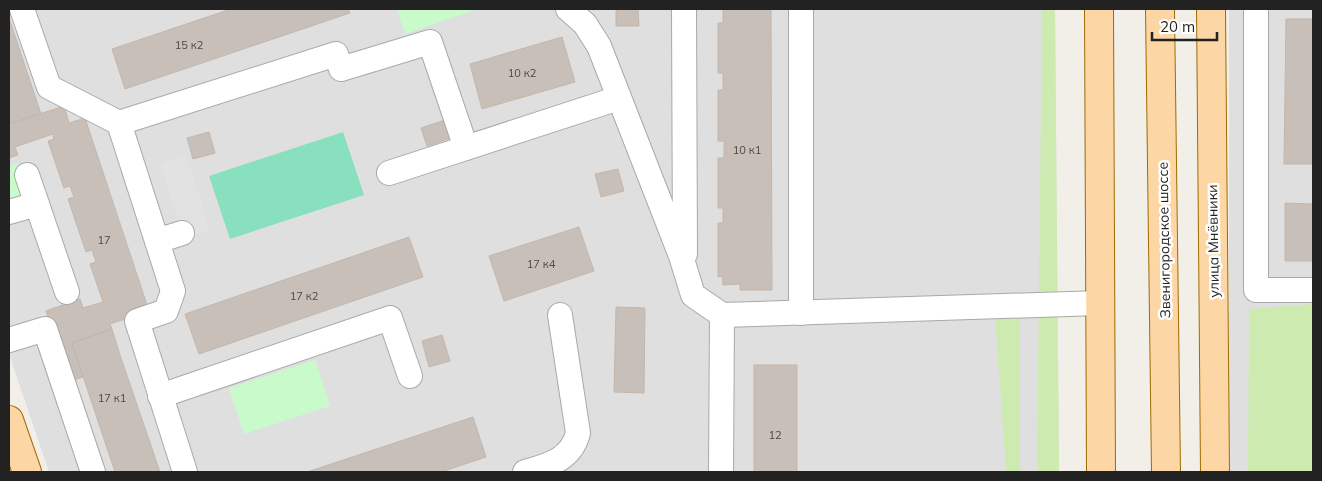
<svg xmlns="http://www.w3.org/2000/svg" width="1322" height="481" viewBox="0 0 1322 481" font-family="Mulish,sans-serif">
  <rect width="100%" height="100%" fill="#f2efe9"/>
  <g fill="#e0dfdf">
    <path d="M 9,9 L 1055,9 L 1059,472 L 49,472 L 9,354 Z"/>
    <rect x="1229" y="9" width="84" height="463"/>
  </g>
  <g fill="#cdebb0">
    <path d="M 1042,9 L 1055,9 L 1059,472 L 1037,472 Z"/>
    <path d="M 1313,304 L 1313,472 L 1248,472 L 1249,309 Z"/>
    <path d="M 1020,315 L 1020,472 L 1006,472 L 995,316 Z"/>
  </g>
  <g fill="#c8facc">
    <path d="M 397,9 L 478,9 L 405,34 Z"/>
    <path d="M 18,163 L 29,195 L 9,202 L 9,166 Z"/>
    <path d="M 315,360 L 330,406 L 244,434 L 229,388 Z"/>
  </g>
  <path fill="#88e0be" d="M 343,132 L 364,195 L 230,239 L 209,176 Z"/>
  <path fill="#e2e2e2" d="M 186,155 L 210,230 L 184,239 L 160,163 Z"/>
  <g fill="#c7bfb8" stroke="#c4b6ab">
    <path d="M 231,9 L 348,9 L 350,13 L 125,89 L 112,49 Z"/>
    <path d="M 616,9 L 638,9 L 639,26 L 616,26 Z"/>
    <path d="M 723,9 L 771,9 L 772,290 L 740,290 L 740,284 L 723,285 L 722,276 L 718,277 L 718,223 L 723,223 L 723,208 L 718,208 L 718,158 L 724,158 L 724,141 L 718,141 L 718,90 L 723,90 L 723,73 L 718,73 L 718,23 L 723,23 Z"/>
    <path d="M 9,18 L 41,114 L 9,124 Z"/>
    <path d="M 1286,19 L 1313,19 L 1313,164 L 1284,164 Z"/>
    <path d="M 562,37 L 575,82 L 482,109 L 470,64 Z"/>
    <path d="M 64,106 L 69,123 L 85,118 L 149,311 L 110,324 L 112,329 L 72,343 L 83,377 L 69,382 L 46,311 L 80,299 L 83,308 L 103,302 L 90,264 L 96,262 L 92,250 L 86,252 L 68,199 L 74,197 L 70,186 L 64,188 L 48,141 L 54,139 L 53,134 L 15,147 L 18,155 L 9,158 L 9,124 Z"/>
    <path d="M 445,120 L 451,138 L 427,146 L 421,128 Z"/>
    <path d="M 209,132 L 215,153 L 193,159 L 187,138 Z"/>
    <path d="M 618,169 L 624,191 L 601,197 L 595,174 Z"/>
    <path d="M 1285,203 L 1313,204 L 1313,261 L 1285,261 Z"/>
    <path d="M 579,227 L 594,271 L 504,301 L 489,256 Z"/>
    <path d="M 409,237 L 423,277 L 199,354 L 185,314 Z"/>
    <path d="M 616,307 L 645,308 L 644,393 L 614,392 Z"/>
    <path d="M 112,329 L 120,355 L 160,472 L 115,472 L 72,343 Z"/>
    <path d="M 442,335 L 450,361 L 429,367 L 422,341 Z"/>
    <rect x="754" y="365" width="43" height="107"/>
    <path d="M 473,417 L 486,457 L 441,472 L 307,472 Z"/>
  </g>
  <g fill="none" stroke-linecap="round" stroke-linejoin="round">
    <g stroke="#a9a9a9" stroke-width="26">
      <g id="minor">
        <path d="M 22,9 L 49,87 L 119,123 L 336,54 L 341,69 L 430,42 L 466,148"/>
        <path d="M 568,9 L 585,24 L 599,46 L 681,256 L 693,295 L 722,315 L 1100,303"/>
        <path d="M 684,9 L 685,254"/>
        <path d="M 801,9 L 801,313"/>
        <path d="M 1256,9 L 1256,290 L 1313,290"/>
        <path d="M 119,123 L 173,291 L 166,311 L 137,321 L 185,472"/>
        <path d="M 389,173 L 619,98"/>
        <path d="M 27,175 L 67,292"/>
        <path d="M 9,212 L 37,204"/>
        <path d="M 157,241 L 182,233"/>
        <path d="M 9,340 L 45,329 L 93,472"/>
        <path d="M 160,396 L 390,318 L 410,376"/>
        <path d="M 525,472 C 549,465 571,460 578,433 L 560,315"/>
        <path d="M 721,472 L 722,315"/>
      </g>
    </g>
    <g stroke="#a06b00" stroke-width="30">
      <g id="major">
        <path d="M 1099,9 L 1101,472"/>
        <path d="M 1160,9 L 1166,472"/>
        <path d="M 1211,9 L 1215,472"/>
        <path d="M 9,420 L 27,472"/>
      </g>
    </g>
    <use href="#minor" stroke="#fff" stroke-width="24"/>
    <use href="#major" stroke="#fcd6a4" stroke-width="28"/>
  </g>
  <g text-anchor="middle" stroke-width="5" stroke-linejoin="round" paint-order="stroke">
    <g font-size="11" fill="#4b4948">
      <text x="189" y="49">15 к2</text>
      <text x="522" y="77">10 к2</text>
      <text x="747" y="154">10 к1</text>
      <text x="104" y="244">17</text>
      <text x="541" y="268">17 к4</text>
      <text x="304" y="300">17 к2</text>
      <text x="112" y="402">17 к1</text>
      <text x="775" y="439">12</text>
    </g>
    <g font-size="14" fill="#222" stroke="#fff">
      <text transform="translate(1164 240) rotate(-91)" y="5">Звенигородское шоссе</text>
      <text transform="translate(1213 241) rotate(-91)" y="5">улица Мнёвники</text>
    </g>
  </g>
  <rect width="1322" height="481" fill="none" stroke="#222222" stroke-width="20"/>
  <path d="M1152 32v8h65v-8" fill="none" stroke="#222222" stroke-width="2.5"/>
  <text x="1160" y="32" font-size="15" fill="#222222" stroke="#ffffff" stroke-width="4" paint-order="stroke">20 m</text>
</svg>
